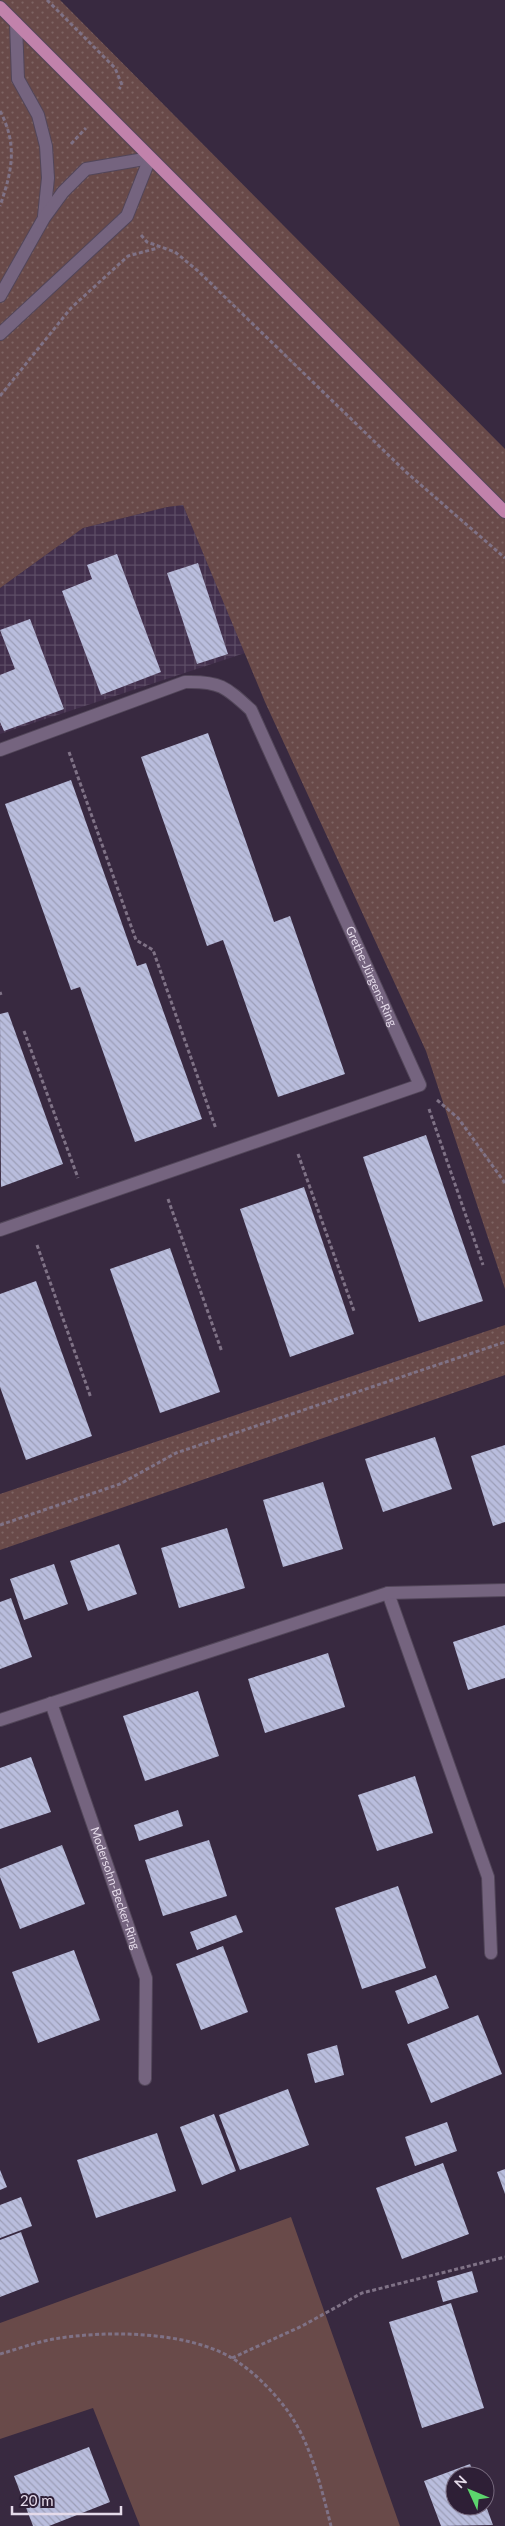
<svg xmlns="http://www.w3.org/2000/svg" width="505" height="2526" viewBox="0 0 505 2526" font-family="Lato,sans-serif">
  <defs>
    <pattern id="industrial-grid" width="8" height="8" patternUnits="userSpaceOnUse" patternTransform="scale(1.25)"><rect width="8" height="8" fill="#422f4c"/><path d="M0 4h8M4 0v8" fill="none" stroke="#5d4d66"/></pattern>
    <pattern id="grass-dots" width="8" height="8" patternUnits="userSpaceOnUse" patternTransform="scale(1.25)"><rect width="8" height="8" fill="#694a49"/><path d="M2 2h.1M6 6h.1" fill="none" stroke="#7e6463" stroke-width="1.8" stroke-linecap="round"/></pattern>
    <pattern id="building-back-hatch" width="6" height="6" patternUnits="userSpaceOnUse" patternTransform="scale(1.25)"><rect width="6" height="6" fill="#b9bddd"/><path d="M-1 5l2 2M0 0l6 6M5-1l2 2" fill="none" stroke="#9c9eb7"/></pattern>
  </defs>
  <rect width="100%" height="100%" fill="#382940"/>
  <path fill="url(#industrial-grid)" d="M 183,505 L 245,653 L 0,734 L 0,588 L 83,528 L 167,507 Z"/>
  <g fill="url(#grass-dots)">
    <path d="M 0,0 L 60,0 L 505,449 L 505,1289 L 426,1051 L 265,702 L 183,505 L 167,507 L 83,528 L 0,588 Z"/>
    <path d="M 505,1325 L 505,1375 L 0,1550 L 0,1494 Z"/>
  </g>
  <path fill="#694a49" d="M 291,2217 L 400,2526 L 140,2526 L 93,2408 L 0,2439 L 0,2323 Z"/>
  <g fill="url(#building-back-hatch)">
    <path d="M 117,554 L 161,672 L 101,695 L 62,591 L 92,579 L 87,565 Z"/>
    <path d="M 198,563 L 228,654 L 197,664 L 167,573 Z"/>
    <path d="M 30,619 L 64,709 L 4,731 L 0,722 L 0,675 L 15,669 L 0,630 Z"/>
    <path d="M 208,733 L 274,922 L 290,916 L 345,1074 L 278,1097 L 223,940 L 207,946 L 141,757 Z"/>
    <path d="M 71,780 L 137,966 L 146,963 L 202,1119 L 135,1142 L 80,987 L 71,990 L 5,804 Z"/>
    <path d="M 8,1012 L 63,1164 L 1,1187 L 0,1014 Z"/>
    <path d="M 426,1135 L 483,1301 L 419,1322 L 363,1157 Z"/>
    <path d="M 304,1187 L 354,1334 L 290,1357 L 240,1209 Z"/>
    <path d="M 170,1248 L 220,1392 L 160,1413 L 110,1269 Z"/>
    <path d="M 36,1281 L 92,1436 L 26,1460 L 0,1387 L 0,1294 Z"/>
    <path d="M 435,1437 L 452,1489 L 383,1512 L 365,1459 Z"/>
    <path d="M 505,1445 L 505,1522 L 493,1526 L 471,1456 Z"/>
    <path d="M 323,1482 L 343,1549 L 283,1567 L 263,1500 Z"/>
    <path d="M 227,1528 L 245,1588 L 179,1608 L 161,1548 Z"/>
    <path d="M 119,1544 L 137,1594 L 88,1611 L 70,1561 Z"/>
    <path d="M 54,1564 L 68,1604 L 24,1620 L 10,1579 Z"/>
    <path d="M 11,1598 L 32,1657 L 0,1669 L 0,1602 Z"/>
    <path d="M 505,1625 L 505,1678 L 468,1690 L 453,1642 Z"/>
    <path d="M 328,1653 L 345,1707 L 265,1733 L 248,1679 Z"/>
    <path d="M 198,1691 L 219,1756 L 145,1781 L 123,1716 Z"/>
    <path d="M 31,1757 L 51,1812 L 0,1829 L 0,1768 Z"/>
    <path d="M 415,1776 L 433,1833 L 377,1851 L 358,1795 Z"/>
    <path d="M 178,1810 L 183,1826 L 139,1841 L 134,1825 Z"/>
    <path d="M 209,1840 L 227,1896 L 163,1916 L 145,1860 Z"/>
    <path d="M 62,1845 L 85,1904 L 20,1929 L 0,1877 L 0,1869 Z"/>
    <path d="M 398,1886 L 426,1968 L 362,1989 L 335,1908 Z"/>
    <path d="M 236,1915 L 243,1932 L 197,1950 L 190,1932 Z"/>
    <path d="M 223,1946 L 248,2012 L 201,2030 L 176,1964 Z"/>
    <path d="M 74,1950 L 100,2020 L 38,2043 L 12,1972 Z"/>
    <path d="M 436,1975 L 449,2008 L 408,2024 L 395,1991 Z"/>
    <path d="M 478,2015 L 502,2074 L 431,2103 L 407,2044 Z"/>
    <path d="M 337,2045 L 344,2075 L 315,2083 L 307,2054 Z"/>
    <path d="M 288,2089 L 309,2145 L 240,2170 L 219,2115 Z"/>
    <path d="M 214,2114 L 236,2171 L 202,2185 L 180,2127 Z"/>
    <path d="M 447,2122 L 457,2151 L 415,2166 L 405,2137 Z"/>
    <path d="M 157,2133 L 176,2191 L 96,2218 L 77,2160 Z"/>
    <path d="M 443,2163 L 469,2234 L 402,2259 L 376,2188 Z"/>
    <path d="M 505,2169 L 505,2194 L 497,2172 Z"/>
    <path d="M 0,2170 L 7,2187 L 0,2190 Z"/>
    <path d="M 21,2197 L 32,2226 L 0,2238 L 0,2205 Z"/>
    <path d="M 21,2232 L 39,2282 L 0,2297 L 0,2240 Z"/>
    <path d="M 472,2271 L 478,2292 L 443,2302 L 437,2281 Z"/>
    <path d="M 451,2303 L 484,2408 L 422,2428 L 389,2322 Z"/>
    <path d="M 89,2447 L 110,2502 L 49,2526 L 33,2526 L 14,2476 Z"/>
    <path d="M 470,2464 L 475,2476 L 455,2476 L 455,2506 L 486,2506 L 493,2525 L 441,2526 L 424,2481 Z"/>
  </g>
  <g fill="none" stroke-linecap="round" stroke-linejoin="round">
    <g stroke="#524659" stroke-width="14">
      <g id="minor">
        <path d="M 16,23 L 18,79 L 38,115 L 46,146 L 48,178 L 44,216"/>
        <path d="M 0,296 L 44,218 L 63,192 L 86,169 L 150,158"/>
        <path d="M 0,334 L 127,216 L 150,158"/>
        <path id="s1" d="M 0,750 L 185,682 C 220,681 226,687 251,710 L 420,1085 L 0,1230"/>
        <path d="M 388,1593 L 488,1877 L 491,1953"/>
        <path id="s2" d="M 51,1703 L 146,1978 L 145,2079"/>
        <path d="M 0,1720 L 388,1593 L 505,1590"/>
      </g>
    </g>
    <g stroke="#524659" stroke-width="14">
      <path id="major" d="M 0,7 L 505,512"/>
    </g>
    <g stroke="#7f7286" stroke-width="3" stroke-dasharray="4 2.5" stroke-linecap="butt">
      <path d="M 47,0 L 115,68 L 122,85 L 119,89"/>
      <path d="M 0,111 C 18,145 12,171 0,206"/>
      <path d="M 71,144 L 86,128"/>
      <path d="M 141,235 L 147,242 L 175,252 L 198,271 L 406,472 L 505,558"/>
      <path d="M 0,396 L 71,308 L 128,256 L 158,248"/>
      <path d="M 69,752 L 136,940 L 153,950 L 216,1129"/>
      <path d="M 0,992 L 1,995"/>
      <path d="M 24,1031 L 78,1178"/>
      <path d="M 437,1100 L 458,1118 L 505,1183"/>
      <path d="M 429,1109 L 483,1265"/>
      <path d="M 298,1154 L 354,1311"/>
      <path d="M 168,1199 L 222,1352"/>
      <path d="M 37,1245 L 91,1398"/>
      <path d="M 0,1525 L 120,1484 L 176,1453 L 505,1342"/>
      <path d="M 0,2354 C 18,2349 36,2342 54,2339 C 106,2330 186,2331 232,2358 C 253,2371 272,2390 287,2410 C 311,2443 321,2487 331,2526"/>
      <path d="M 232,2358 L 302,2326 L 362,2293 L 505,2257"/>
    </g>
    <use href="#minor" stroke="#75647f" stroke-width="12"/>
    <use href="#major" stroke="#c182ab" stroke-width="12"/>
  </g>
  <g text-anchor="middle" stroke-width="5" stroke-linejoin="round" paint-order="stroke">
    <g font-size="12" fill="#e5dbea" stroke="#2e1f36">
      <text dy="4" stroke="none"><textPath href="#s1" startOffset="564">Grethe-Jürgens-Ring</textPath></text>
      <text dy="4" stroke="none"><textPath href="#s2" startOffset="196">Modersohn-Becker-Ring</textPath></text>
    </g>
  </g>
  <g transform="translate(470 2491) rotate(314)"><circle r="24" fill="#2e1f36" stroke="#776a7e"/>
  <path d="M0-4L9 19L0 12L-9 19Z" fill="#5cd56d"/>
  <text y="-8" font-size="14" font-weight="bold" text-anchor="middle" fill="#e5dbea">N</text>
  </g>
  <path d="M12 2506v8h109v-8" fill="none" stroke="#e5dbea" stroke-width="2.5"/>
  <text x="20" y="2506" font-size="15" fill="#e5dbea" stroke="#2e1f36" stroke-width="4" paint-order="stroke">20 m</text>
</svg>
